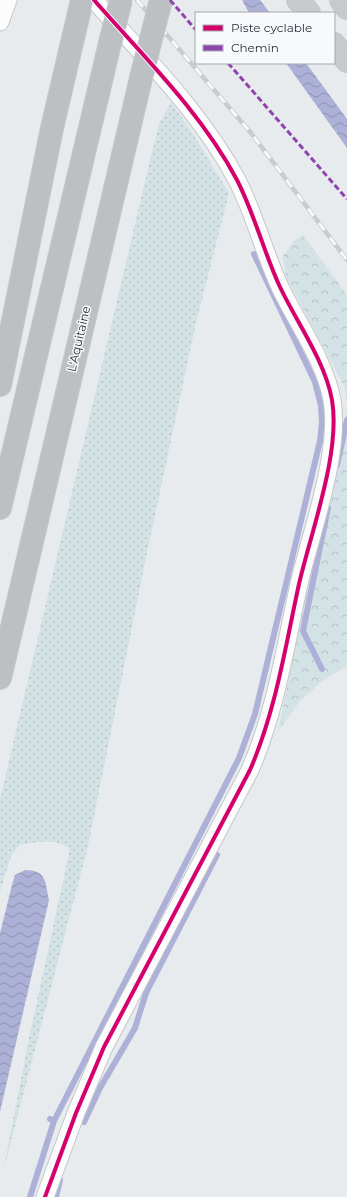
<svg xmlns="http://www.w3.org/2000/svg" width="347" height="1197" viewBox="0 0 347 1197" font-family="Montserrat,sans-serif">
  <defs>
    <pattern id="grass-dots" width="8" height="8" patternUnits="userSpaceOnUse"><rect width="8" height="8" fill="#d3e2e4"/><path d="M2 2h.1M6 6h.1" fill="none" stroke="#b5c2c5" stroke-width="1.8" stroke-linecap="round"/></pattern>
    <pattern id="forest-crowns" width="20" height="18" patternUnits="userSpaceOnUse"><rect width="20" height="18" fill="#d3e2e4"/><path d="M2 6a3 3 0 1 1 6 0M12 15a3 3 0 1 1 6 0" fill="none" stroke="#b5c2c5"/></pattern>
    <pattern id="water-waves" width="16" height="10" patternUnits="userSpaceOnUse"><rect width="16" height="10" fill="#aeb1d7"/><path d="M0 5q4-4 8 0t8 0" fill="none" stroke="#8e91b0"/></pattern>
  </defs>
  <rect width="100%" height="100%" fill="#e8ebed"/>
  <path fill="url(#grass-dots)" d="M 171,102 L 193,134 L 229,193 L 195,327 L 147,553 L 88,846 L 3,1172 L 29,1038 L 70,849 C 57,838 36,842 20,845 L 11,856 L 0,892 L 0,799 L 151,156 L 159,124 Z"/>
  <g fill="url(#forest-crowns)">
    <path d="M 303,235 L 347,295 L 347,403 L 344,386 L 286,277 L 283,256 L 294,241 Z"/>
    <path d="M 347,406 L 347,666 L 324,680 L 301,700 L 278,731 L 318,535 L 344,427 Z"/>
  </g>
  <g fill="url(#water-waves)">
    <path d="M 242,0 L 260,0 L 270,13 L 249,13 Z"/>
    <path d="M 286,63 L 306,63 L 347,119 L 347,148 Z"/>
    <path d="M 25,870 C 47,870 45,882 49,900 L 0,1112 L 0,933 L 13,881 L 15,875 Z"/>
  </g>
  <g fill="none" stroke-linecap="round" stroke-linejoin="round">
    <g stroke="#aeb1d7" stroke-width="6">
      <path d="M 337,465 L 347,420"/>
      <path d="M 322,669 L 303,631 L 328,508"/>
      <path d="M 54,1121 L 239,758 L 255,714 L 320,441 L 322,422 L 321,406 L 315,382 L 254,254"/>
      <path d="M 84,1122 L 100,1088 L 135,1028 L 146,993 L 217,855"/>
      <path d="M 30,1197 L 54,1121 L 50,1119"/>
      <path d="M 56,1197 L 60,1180"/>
    </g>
    <g stroke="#c3c7c9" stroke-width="19">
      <g id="minor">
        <path d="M 0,22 L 8,0"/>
        <path d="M 45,1197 L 76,1113 L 104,1047 L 250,770 C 276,710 285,648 299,584 C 311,532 341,452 332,400 C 325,361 297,323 280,287 C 264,253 255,215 237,180 C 201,112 144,57 94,0"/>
      </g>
    </g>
    <g stroke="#c4c7cb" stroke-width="24">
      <g id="trunk">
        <path d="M 298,0 L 309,13"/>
        <path d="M 341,0 L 347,8"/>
        <path d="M 334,44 L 347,61"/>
      </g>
    </g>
    <g stroke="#c4c7cb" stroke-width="24">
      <g id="motorway">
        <path d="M 0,385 L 52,128 L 82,0"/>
        <path d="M 0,508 L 110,43"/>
        <path d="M 0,678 L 141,78"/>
      </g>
    </g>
    <use href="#minor" stroke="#fcfcfc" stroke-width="17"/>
    <use href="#trunk" stroke="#c6cacc" stroke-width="22"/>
    <use href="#motorway" stroke="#bdc0c3" stroke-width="22"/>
    <g stroke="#c9cbcd" stroke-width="4.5">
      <path id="rail" d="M 137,0 L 251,133 L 347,260"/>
    </g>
    <use href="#rail" stroke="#f7f9fa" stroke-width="3" stroke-dasharray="9" stroke-linecap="butt"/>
    <g stroke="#c4c7cb" stroke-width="24" stroke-linecap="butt">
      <g id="motorway-bridge">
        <path d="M 110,43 L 121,0"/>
        <path d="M 141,78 L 161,0"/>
      </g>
    </g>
    <use href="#motorway-bridge" stroke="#bdc0c3" stroke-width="22"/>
    <g stroke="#8e44ad" stroke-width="3" stroke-dasharray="6 3" stroke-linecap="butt">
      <path d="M 170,0 L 196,30"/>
      <path d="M 228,63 L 347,199"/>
    </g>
    <g stroke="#f7f9fa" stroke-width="6">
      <path id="cycleway" d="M 45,1197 L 76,1113 L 104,1047 L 250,770 C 276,710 285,648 299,584 C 311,532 341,452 332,400 C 325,361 297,323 280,287 C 264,253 255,215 237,180 C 201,112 144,57 94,0"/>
    </g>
    <use href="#cycleway" stroke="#d6006c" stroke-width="4"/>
  </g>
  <g text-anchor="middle" stroke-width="3" stroke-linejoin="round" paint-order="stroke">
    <g font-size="12" fill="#27323f" stroke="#f7f9fa">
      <text transform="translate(79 339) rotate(-77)" y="4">L'Aquitaine</text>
    </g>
  </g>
  <rect x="195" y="12" width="140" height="52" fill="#f7f9fa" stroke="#a4a9af"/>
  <rect x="203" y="25" width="20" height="6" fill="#d6006c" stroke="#a4a9af"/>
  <text x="231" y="32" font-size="12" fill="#27323f">Piste cyclable</text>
  <rect x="203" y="45" width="20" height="6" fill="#8e44ad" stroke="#a4a9af"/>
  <text x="231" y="52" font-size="12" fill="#27323f">Chemin</text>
</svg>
